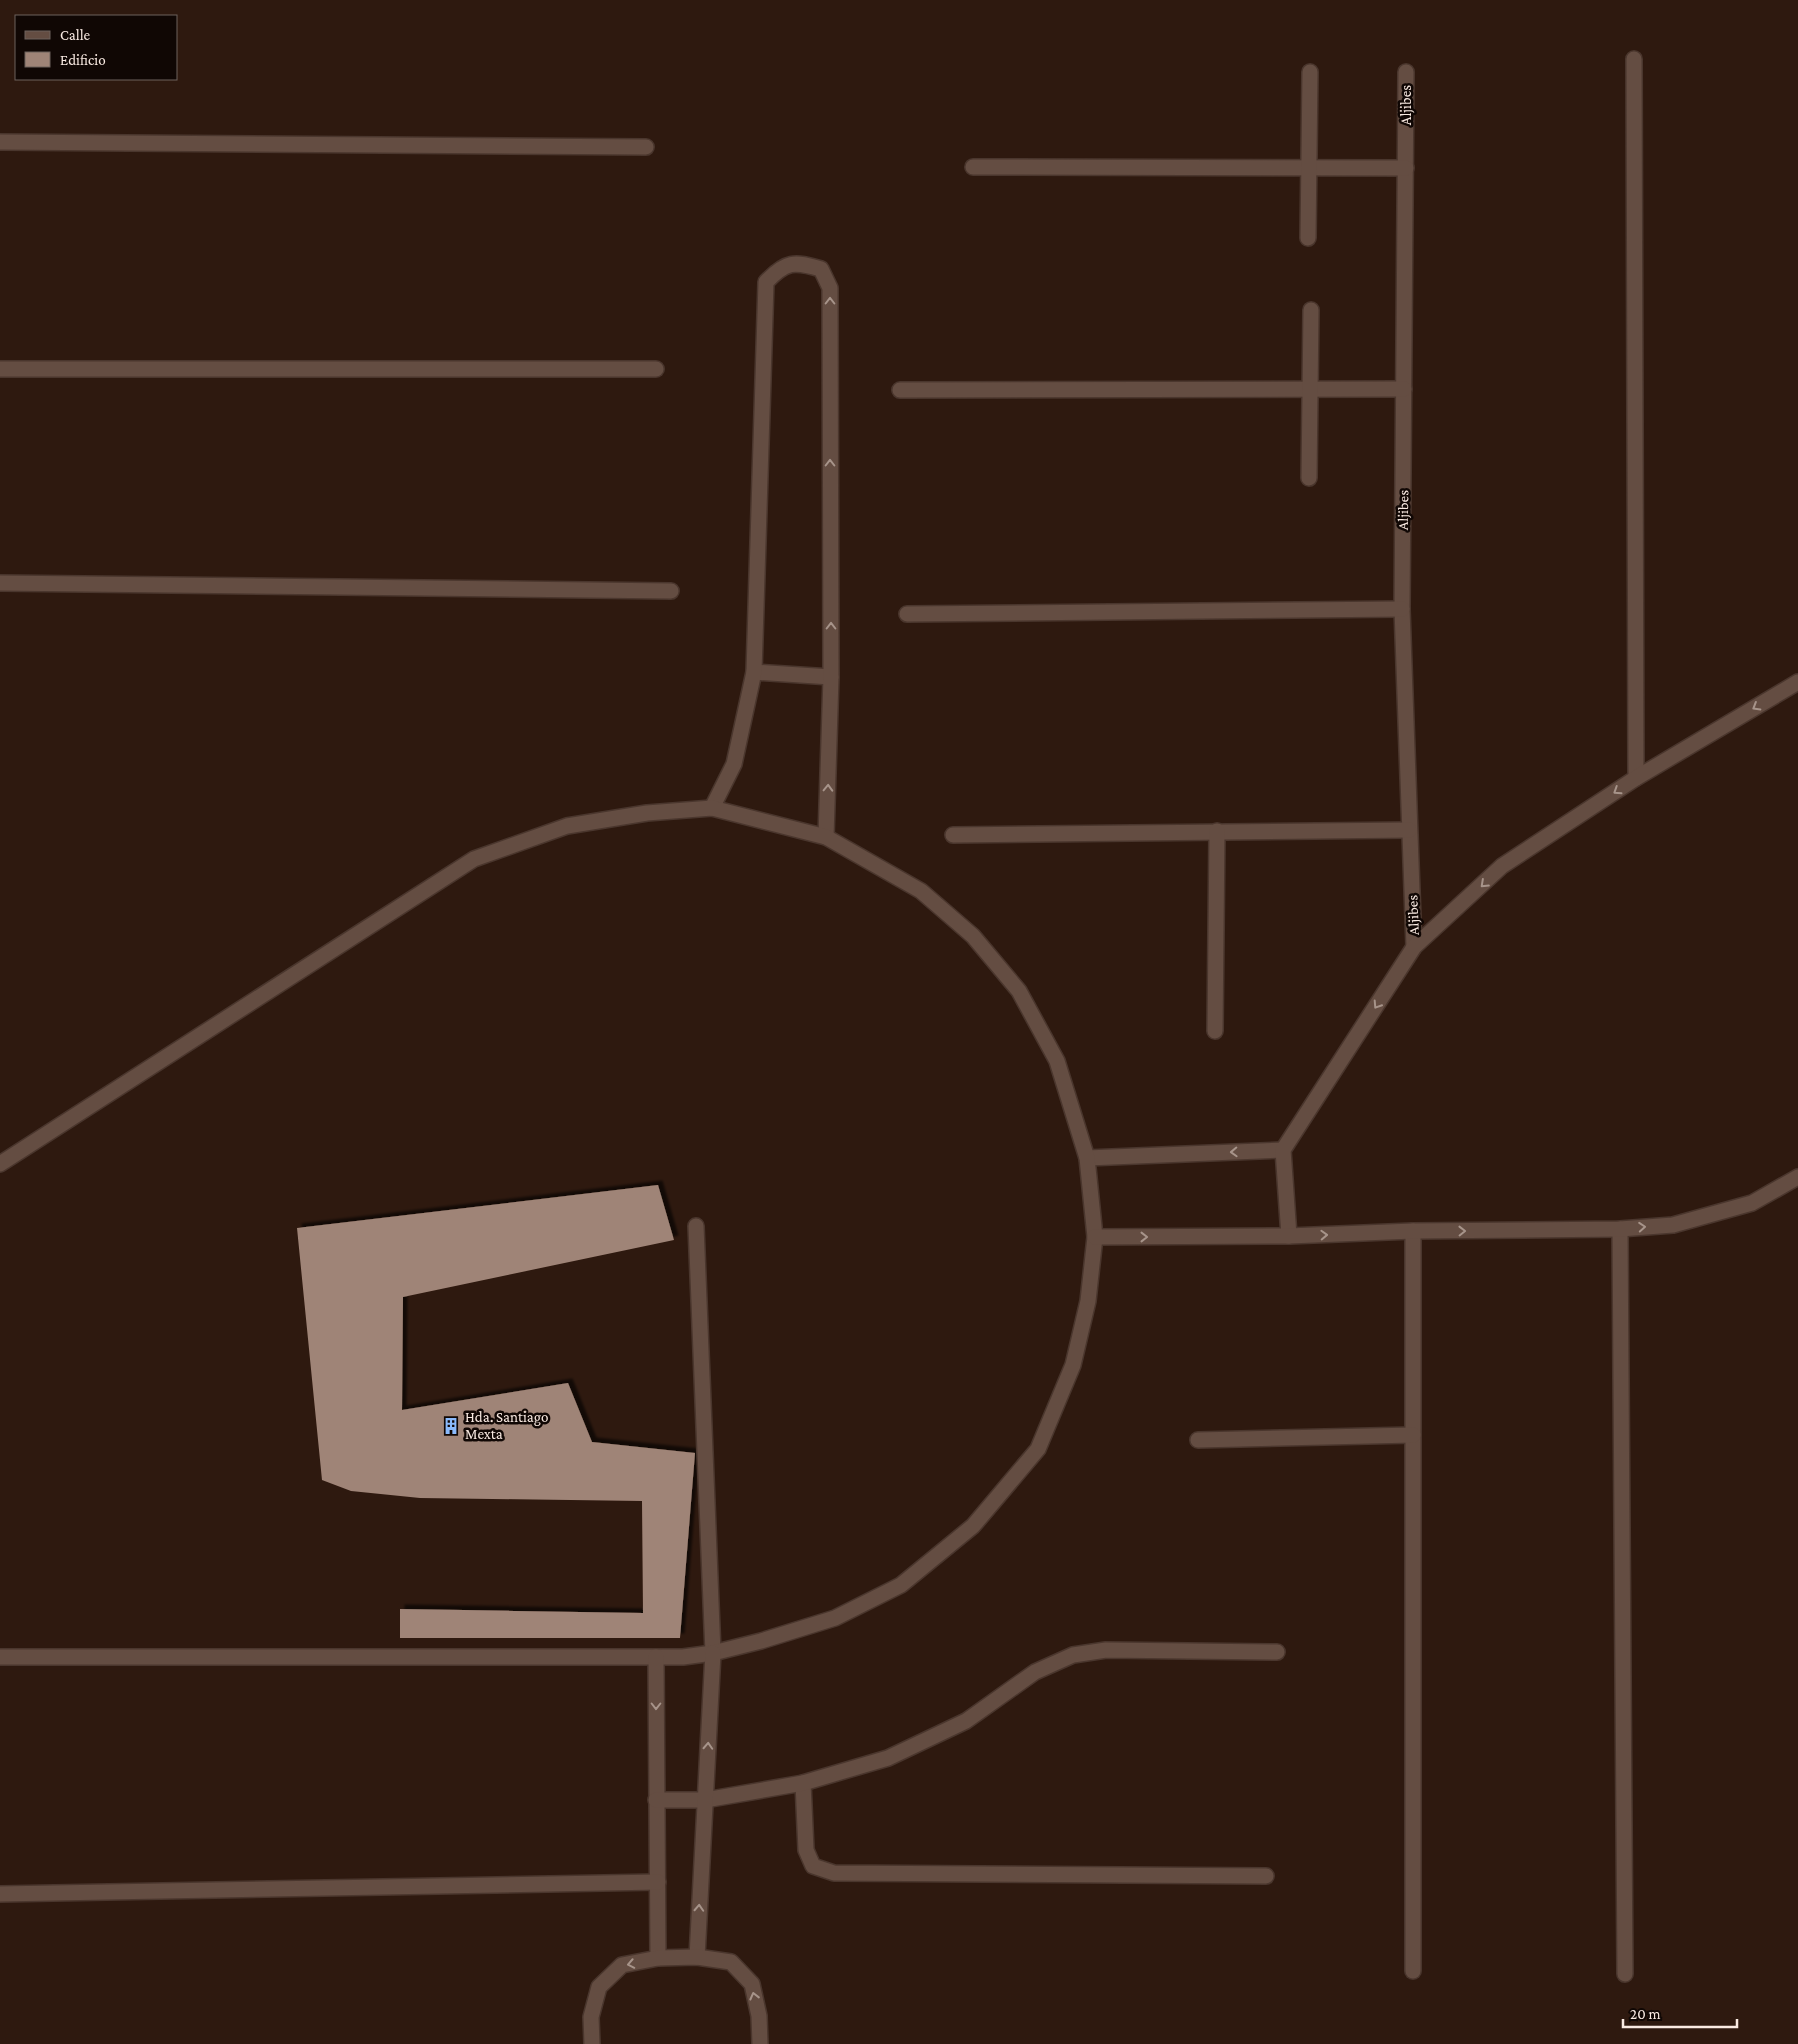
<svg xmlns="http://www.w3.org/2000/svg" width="1798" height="2044" viewBox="0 0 1798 2044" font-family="'Crimson Pro',serif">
  <defs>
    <filter id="shadow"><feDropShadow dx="4.5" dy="-4.5" stdDeviation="1" flood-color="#0009"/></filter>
  </defs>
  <rect width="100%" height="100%" fill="#2e190f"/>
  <path fill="#9f8477" filter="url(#shadow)" d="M 658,1185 L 674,1240 L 403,1297 L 402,1410 L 568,1383 L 592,1442 L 695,1453 L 680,1638 L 400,1638 L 400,1609 L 643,1613 L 642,1501 L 420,1498 L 351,1491 L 322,1480 L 297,1228 Z"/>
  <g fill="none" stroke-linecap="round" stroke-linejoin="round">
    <g stroke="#4a362d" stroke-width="18">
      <path id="service" d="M 696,1226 L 713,1653"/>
    </g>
    <g stroke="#4a362d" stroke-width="18">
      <g id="minor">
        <path d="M 1634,59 L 1636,778"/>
        <path d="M 1406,72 L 1402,609 L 1414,947"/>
        <path d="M 0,142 L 646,147"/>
        <path d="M 973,167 L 1406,168"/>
        <path d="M 1308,238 L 1310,72"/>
        <path d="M 0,369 L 656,369"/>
        <path d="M 900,390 L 1404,389"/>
        <path d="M 1309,478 L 1311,310"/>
        <path d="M 0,583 L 671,591"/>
        <path d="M 907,614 L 1402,609"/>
        <path d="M 754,672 L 831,677"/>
        <path d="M 712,808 L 734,764 L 754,672 L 766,282 C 786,261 794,261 821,269 L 830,288 L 831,677 L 826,837"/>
        <path d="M 953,835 L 1409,830"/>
        <path d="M 1215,1031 L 1217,831"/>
        <path d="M 1087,1158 L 1283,1150"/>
        <path d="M 0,1164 L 474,859 L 567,826 L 647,813 L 712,808 L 826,837 L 921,891 L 973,936 L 1019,991 L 1057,1061 L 1087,1158 L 1095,1237 L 1088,1301 L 1073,1365 L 1038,1449 L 973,1526 L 901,1585 L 835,1618 L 761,1641 L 713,1653 L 683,1657 L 0,1657"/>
        <path d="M 1620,1229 L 1625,1974"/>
        <path d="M 1413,1231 L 1413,1971"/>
        <path d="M 1289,1236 L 1283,1150 L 1414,947 L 1502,866 L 1636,778 L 1798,682"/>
        <path d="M 1095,1237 L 1289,1236 L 1413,1231 L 1620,1229 L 1673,1225 L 1752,1203 L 1798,1177"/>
        <path d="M 1198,1440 L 1413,1435"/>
        <path d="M 656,1657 L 658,1958"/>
        <path d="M 803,1783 L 806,1850 L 813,1866 L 834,1873 L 1266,1876"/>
        <path d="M 656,1800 L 705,1800 L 803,1783 L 888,1758 L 966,1721 L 1035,1672 L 1073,1655 L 1106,1650 L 1277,1652"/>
        <path d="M 0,1894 L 658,1882"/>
        <path d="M 697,1957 L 713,1653"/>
        <path d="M 592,2044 L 591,2017 L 599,1987 L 622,1965 L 658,1958 L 697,1957 L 731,1962 L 752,1984 L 759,2016 L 760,2044"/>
      </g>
    </g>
    <use href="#service" stroke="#644d42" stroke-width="15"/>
    <use href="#minor" stroke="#644d42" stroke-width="15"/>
  </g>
  <defs><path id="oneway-chevron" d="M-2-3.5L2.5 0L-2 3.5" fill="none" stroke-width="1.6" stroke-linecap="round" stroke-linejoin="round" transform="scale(1.25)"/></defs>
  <g stroke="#a7948a">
    <use href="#oneway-chevron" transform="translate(830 301) rotate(-90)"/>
    <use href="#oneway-chevron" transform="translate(830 463) rotate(-90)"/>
    <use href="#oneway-chevron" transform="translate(831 626) rotate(-90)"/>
    <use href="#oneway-chevron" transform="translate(1756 707) rotate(149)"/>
    <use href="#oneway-chevron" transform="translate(828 788) rotate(-88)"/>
    <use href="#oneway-chevron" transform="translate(1617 791) rotate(147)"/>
    <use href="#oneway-chevron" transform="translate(1484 884) rotate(137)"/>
    <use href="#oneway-chevron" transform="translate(1377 1005) rotate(123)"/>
    <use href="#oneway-chevron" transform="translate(1234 1152) rotate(178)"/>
    <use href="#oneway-chevron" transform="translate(1642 1227) rotate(-4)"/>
    <use href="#oneway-chevron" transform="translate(1462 1231) rotate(-1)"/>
    <use href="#oneway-chevron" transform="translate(1324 1235) rotate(-2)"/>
    <use href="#oneway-chevron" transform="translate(1144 1237)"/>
    <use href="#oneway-chevron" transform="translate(656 1706) rotate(90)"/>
    <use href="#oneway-chevron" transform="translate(708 1746) rotate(-87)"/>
    <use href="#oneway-chevron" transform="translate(699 1908) rotate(-87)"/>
    <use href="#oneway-chevron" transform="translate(631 1964) rotate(169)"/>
    <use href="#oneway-chevron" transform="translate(754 1996) rotate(-104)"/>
  </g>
  <defs>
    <g id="building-bare" transform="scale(1.35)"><path d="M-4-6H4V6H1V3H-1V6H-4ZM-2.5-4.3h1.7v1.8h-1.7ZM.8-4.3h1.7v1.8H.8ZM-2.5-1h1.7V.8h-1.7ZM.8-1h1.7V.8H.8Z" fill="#8abafc" stroke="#100704" stroke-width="2.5" paint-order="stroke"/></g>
  </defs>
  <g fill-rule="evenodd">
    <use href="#building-bare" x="451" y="1426"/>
  </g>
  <g text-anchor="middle" stroke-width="5" stroke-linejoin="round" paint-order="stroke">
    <g font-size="15" fill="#f9eae2" stroke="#100704">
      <text transform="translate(1406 105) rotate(-90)" y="5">Aljibes</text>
      <text transform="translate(1403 510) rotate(-89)" y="5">Aljibes</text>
      <text transform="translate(1413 915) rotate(-92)" y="5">Aljibes</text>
    </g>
    <g font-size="15" fill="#f9eae2" stroke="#100704" text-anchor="start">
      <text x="465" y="1422">Hda. Santiago<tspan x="465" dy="17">Mexta</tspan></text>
    </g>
  </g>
  <rect x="15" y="15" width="162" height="65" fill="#100704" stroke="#6d625d"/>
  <rect x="25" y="31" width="25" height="8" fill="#644d42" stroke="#6d625d"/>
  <text x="60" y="40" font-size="15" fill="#f9eae2">Calle</text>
  <rect x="25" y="52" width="25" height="15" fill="#9f8477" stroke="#6d625d"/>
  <text x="60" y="65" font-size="15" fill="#f9eae2">Edificio</text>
  <path d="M1623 2019v8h114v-8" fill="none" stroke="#f9eae2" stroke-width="2.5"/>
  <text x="1630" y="2019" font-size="15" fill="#f9eae2" stroke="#100704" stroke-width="4" paint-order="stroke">20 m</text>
</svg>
